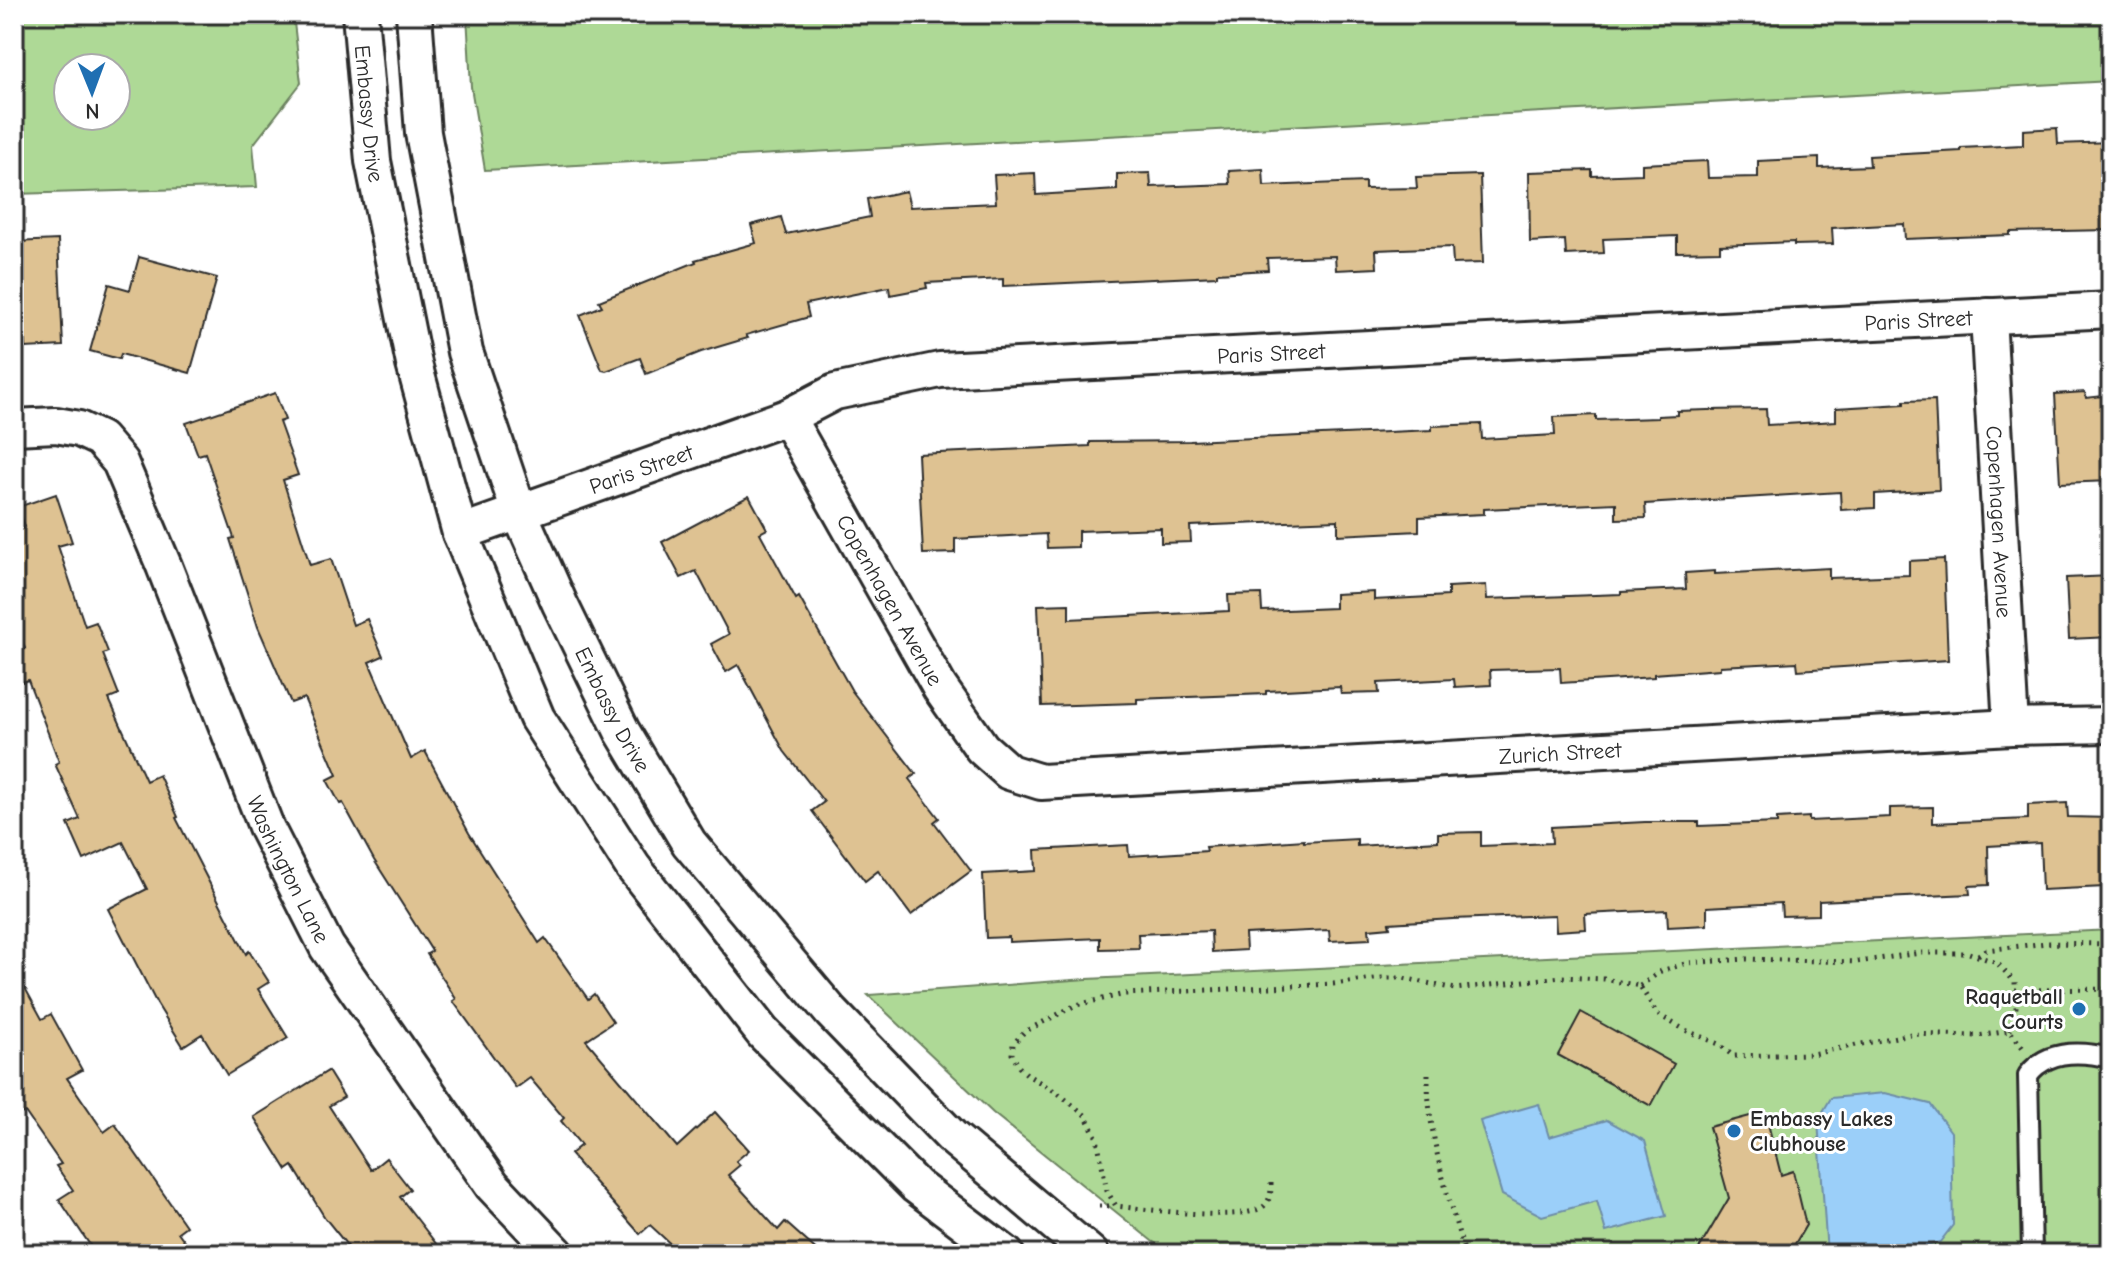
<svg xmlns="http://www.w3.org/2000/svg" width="2125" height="1268" viewBox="0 0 2125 1268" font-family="'Comic Neue',sans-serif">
  <rect width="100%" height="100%" fill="#fff"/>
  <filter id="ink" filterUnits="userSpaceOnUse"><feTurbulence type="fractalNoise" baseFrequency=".0125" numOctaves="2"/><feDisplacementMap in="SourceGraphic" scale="16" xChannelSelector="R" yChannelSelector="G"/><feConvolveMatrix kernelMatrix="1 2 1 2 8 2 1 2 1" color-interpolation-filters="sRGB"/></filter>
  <g filter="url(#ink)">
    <g fill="#aed996" stroke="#6c8260" stroke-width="2" fill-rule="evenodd">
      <path d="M 14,14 L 293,14 L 301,83 L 253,145 L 257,187 L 14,194 ZM 116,68 L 116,116 L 68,116 L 68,68 Z"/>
      <path d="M 467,14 L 2111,14 L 2111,81 L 485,170 L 471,87 Z"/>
      <path d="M 2111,930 L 2111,1254 L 1174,1254 L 1152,1241 L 993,1113 L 868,995 L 1087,979 Z"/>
    </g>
    <g fill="#9bcff9" stroke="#6e8da7" stroke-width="2">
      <path d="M 1885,1093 L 1930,1104 L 1951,1132 L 1953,1225 L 1940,1242 L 1902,1254 L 1827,1254 L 1818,1120 L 1831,1098 Z"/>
      <path d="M 1539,1104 L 1549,1137 L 1607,1120 L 1645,1141 L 1666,1216 L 1606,1232 L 1597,1201 L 1542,1216 L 1502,1195 L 1480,1121 Z"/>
    </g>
    <g fill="#dec292" stroke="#2b2b2b" stroke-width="2">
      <path d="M 2057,128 L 2058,144 L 2111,142 L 2111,230 L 2010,232 L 2010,235 L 1905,239 L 1904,224 L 1832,228 L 1833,244 L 1794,245 L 1794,242 L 1720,245 L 1720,251 L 1677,252 L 1677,236 L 1603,239 L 1604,253 L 1566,255 L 1565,240 L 1530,242 L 1529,172 L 1592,170 L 1592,176 L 1642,174 L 1642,164 L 1707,161 L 1708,178 L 1758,177 L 1758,161 L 1819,158 L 1819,168 L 1870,166 L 1869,156 L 1961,151 L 1961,148 L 2023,145 L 2023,130 Z"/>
      <path d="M 1263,169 L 1264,186 L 1365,182 L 1365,189 L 1417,188 L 1416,177 L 1480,175 L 1483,263 L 1453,264 L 1452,247 L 1376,250 L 1377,268 L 1336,270 L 1335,256 L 1267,258 L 1268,270 L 1217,273 L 1217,276 L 1003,286 L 1003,279 L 926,283 L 927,288 L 890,295 L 889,287 L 806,304 L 809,317 L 746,335 L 748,338 L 701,352 L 646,374 L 640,358 L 606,371 L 602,370 L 580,315 L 602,306 L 599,301 L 696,262 L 695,260 L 756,243 L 751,225 L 781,217 L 786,234 L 870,217 L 867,199 L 906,191 L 910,207 L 996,203 L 994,175 L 1035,173 L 1036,195 L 1117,190 L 1117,174 L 1150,173 L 1151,187 L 1230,184 L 1229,171 Z"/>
      <path d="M 58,240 L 63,346 L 25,348 L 24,330 L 14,331 L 14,242 Z"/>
      <path d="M 139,257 L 217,278 L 190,373 L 121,354 L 119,359 L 90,351 L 109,284 L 130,290 Z"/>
      <path d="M 2085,392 L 2086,398 L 2103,396 L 2104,414 L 2111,414 L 2111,481 L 2060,483 L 2055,394 Z"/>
      <path d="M 275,393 L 285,420 L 279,422 L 298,475 L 283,480 L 310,565 L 331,559 L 353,625 L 367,619 L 383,656 L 369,662 L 411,759 L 425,751 L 469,833 L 539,943 L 545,938 L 588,999 L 594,994 L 613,1022 L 586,1040 L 677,1147 L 715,1112 L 749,1150 L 736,1161 L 740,1165 L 728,1175 L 778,1230 L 785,1222 L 821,1254 L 699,1254 L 694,1249 L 677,1250 L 650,1225 L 640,1234 L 570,1154 L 581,1145 L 561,1121 L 564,1118 L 530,1078 L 516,1088 L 453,1001 L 456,999 L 427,954 L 432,951 L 374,860 L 343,803 L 340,804 L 327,780 L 337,775 L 304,698 L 291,703 L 258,627 L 230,539 L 234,538 L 205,453 L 198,455 L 186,423 Z"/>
      <path d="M 1935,400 L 1939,490 L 1875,494 L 1875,508 L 1841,510 L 1840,492 L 1645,504 L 1646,518 L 1616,519 L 1616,503 L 1484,509 L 1484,514 L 1419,517 L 1419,531 L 1338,535 L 1338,520 L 1190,526 L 1191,542 L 1161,543 L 1161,528 L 1078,531 L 1078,547 L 1047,548 L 1046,534 L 955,539 L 955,553 L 923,554 L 918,454 L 1090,446 L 1090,442 L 1190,441 L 1432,430 L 1432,426 L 1481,424 L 1482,439 L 1555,435 L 1554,417 L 1596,415 L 1596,420 L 1658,418 L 1658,416 L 1677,415 L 1677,411 L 1708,410 L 1766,409 L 1767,425 L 1836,421 L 1836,408 L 1904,404 L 1904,401 Z"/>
      <path d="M 56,494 L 72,542 L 58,546 L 85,626 L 96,622 L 108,652 L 103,654 L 119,695 L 109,699 L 146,781 L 159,775 L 178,817 L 176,818 L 246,954 L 249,951 L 269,982 L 258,989 L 288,1038 L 227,1075 L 202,1034 L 183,1046 L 157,1004 L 108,909 L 147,889 L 123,842 L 84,860 L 68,824 L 80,819 L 55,764 L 59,762 L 28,680 L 22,682 L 14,661 L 14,653 L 25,649 L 14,617 L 14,531 L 25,527 L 18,507 Z"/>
      <path d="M 749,496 L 767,529 L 760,533 L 796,599 L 799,597 L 852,691 L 916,774 L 909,779 L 939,818 L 934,822 L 971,871 L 911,915 L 878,871 L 865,881 L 812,811 L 824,802 L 784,751 L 738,665 L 726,672 L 711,644 L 729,634 L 696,571 L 681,578 L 662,542 Z"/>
      <path d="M 1944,559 L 1948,660 L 1798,670 L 1797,662 L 1720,666 L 1720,669 L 1654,674 L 1654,677 L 1561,683 L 1560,668 L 1490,670 L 1491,685 L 1455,687 L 1454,679 L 1378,683 L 1379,693 L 1341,694 L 1340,687 L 1266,691 L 1266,694 L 1137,699 L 1137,703 L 1042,706 L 1038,605 L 1069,604 L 1069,619 L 1229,611 L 1228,595 L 1261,594 L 1262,611 L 1335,608 L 1335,594 L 1374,592 L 1374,600 L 1448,596 L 1448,587 L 1486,585 L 1487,599 L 1621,594 L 1621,592 L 1686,589 L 1685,573 L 1715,571 L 1715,574 L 1829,568 L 1829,578 L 1909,575 L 1909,561 Z"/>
      <path d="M 2111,576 L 2111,637 L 2069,639 L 2066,578 Z"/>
      <path d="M 2067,803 L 2068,817 L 2111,818 L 2111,880 L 2104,880 L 2105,887 L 2042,890 L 2040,843 L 1988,846 L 1989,885 L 1969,886 L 1970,894 L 1819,901 L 1819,915 L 1782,916 L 1781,903 L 1707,907 L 1707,925 L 1668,927 L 1667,910 L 1585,914 L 1586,929 L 1556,931 L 1555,915 L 1453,919 L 1389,923 L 1390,927 L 1369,929 L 1370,939 L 1330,941 L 1329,930 L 1245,934 L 1246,950 L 1212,952 L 1211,931 L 1138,934 L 1139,948 L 1100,949 L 1100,938 L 1009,942 L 1009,937 L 986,938 L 983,874 L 1036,871 L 1035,850 L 1128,845 L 1129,856 L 1207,851 L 1206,847 L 1304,840 L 1304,842 L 1357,839 L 1357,846 L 1438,841 L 1438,833 L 1481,832 L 1481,846 L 1552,843 L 1551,827 L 1645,822 L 1699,822 L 1699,826 L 1777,823 L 1777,819 L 1809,817 L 1809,821 L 1890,817 L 1890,808 L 1933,807 L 1933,823 L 2028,819 L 2028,805 Z"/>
      <path d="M 14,968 L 42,1019 L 51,1014 L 82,1070 L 67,1078 L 104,1132 L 115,1124 L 186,1226 L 178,1232 L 194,1254 L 96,1254 L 59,1199 L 73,1190 L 56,1166 L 61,1164 L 25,1112 L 14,1117 Z"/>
      <path d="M 1581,1012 L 1674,1064 L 1651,1106 L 1558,1055 Z"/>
      <path d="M 328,1071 L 344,1097 L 329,1106 L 371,1170 L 386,1158 L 410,1189 L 400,1197 L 444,1254 L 354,1254 L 325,1218 L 293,1166 L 287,1170 L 254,1117 Z"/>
      <path d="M 1765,1112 L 1781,1175 L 1793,1171 L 1806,1225 L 1789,1254 L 1696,1254 L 1729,1198 L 1709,1127 Z"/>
    </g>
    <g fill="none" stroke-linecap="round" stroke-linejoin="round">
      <g stroke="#2b2b2b" stroke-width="24">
        <path id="service" d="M 2032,1254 L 2028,1075 C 2047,1049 2082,1051 2111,1058"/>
      </g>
      <g stroke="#2b2b2b" stroke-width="40">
        <g id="minor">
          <path id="s1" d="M 360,14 L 373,161 L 414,364 L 460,533 L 537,718 L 633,867 L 763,1033 L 916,1186 L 1006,1254"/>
          <path id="s2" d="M 414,14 L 423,133 L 465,352 L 519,512 L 560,604 L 622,731 L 689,843 L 831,1012 L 952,1137 L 1091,1254"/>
          <path id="s3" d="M 1988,316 L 2011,727"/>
          <path id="s4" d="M 787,417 L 940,688 L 982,748 L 1009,772 L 1041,782 L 2011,727 L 2111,725"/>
          <path id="s5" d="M 14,427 L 56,425 L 79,429 L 100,439 L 120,462 L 164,566 L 267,829 L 327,947 L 492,1185 L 557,1254"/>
          <path id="s6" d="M 460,533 L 787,417 L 835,392 L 940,370 L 2111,310"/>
        </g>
      </g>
      <g stroke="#2b2b2b" stroke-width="5" stroke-dasharray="2 6" stroke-linecap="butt">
        <path d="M 1978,955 L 1986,950 L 2047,943 L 2111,944"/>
        <path d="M 1640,986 L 1661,971 L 1688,963 L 1746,959 L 1857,962 L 1920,953 L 1969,953 L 1997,963 L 2015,982 L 2016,1007 L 2010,1031"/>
        <path d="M 2015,990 L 2111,989"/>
        <path d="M 1428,1074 C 1427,1135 1448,1196 1465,1254"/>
        <path d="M 1271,1183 C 1271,1192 1271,1199 1264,1206 C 1245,1223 1144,1209 1116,1206 L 1107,1191 L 1097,1138 L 1085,1115 L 1058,1093 L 1029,1076 L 1019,1067 L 1012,1054 L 1013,1044 L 1024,1032 L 1076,1005 L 1125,994 L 1333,984 L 1382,978 L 1403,978 L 1455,989 L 1561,977 L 1604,979 L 1640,986 L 1657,1014 L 1685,1030 L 1719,1044 L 1733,1056 L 1812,1054 L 1911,1034 L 1977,1036 L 2010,1031 L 2023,1048"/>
        <path d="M 1099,1206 L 1115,1206"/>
      </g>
      <use href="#service" stroke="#fff" stroke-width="18"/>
      <use href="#minor" stroke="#fff" stroke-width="34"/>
    </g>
  </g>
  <g fill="#1f6fb2" stroke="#fff" stroke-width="3">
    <circle cx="2079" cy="1009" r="8"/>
    <circle cx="1734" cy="1131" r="8"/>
  </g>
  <g text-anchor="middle" stroke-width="6" stroke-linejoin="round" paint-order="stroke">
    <g font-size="22" fill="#2b2b2b" stroke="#fff">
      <text dy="8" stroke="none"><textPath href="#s1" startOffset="100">Embassy Drive</textPath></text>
      <text dy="8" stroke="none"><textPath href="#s6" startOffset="1488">Paris Street</textPath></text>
      <text dy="8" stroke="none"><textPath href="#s6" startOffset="840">Paris Street</textPath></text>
      <text dy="8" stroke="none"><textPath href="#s6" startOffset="192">Paris Street</textPath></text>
      <text dy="8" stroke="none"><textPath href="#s3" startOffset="206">Copenhagen Avenue</textPath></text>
      <text dy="8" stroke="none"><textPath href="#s4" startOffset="210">Copenhagen Avenue</textPath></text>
      <text dy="8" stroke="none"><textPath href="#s2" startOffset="730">Embassy Drive</textPath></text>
      <text dy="8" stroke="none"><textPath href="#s4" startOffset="974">Zurich Street</textPath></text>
      <text dy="8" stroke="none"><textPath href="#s5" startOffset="560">Washington Lane</textPath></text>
    </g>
    <g font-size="22" font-weight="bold" fill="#2b2b2b" stroke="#fff" text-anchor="end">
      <text x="2063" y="1004">Raquetball<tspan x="2063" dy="25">Courts</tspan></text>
      <text x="1750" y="1126" text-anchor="start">Embassy Lakes<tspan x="1750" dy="25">Clubhouse</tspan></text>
    </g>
  </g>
  <rect width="2125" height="1268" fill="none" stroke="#fff" stroke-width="48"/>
  <rect x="24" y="24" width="2077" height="1220" fill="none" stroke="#2b2b2b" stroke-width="3" filter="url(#ink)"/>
  <g transform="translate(92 92) rotate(179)"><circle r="38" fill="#ffffff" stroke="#aaaaaa" stroke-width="2"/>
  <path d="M0-6L14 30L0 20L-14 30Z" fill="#1f6fb2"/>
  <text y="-12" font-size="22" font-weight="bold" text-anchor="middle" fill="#2b2b2b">N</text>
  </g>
</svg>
